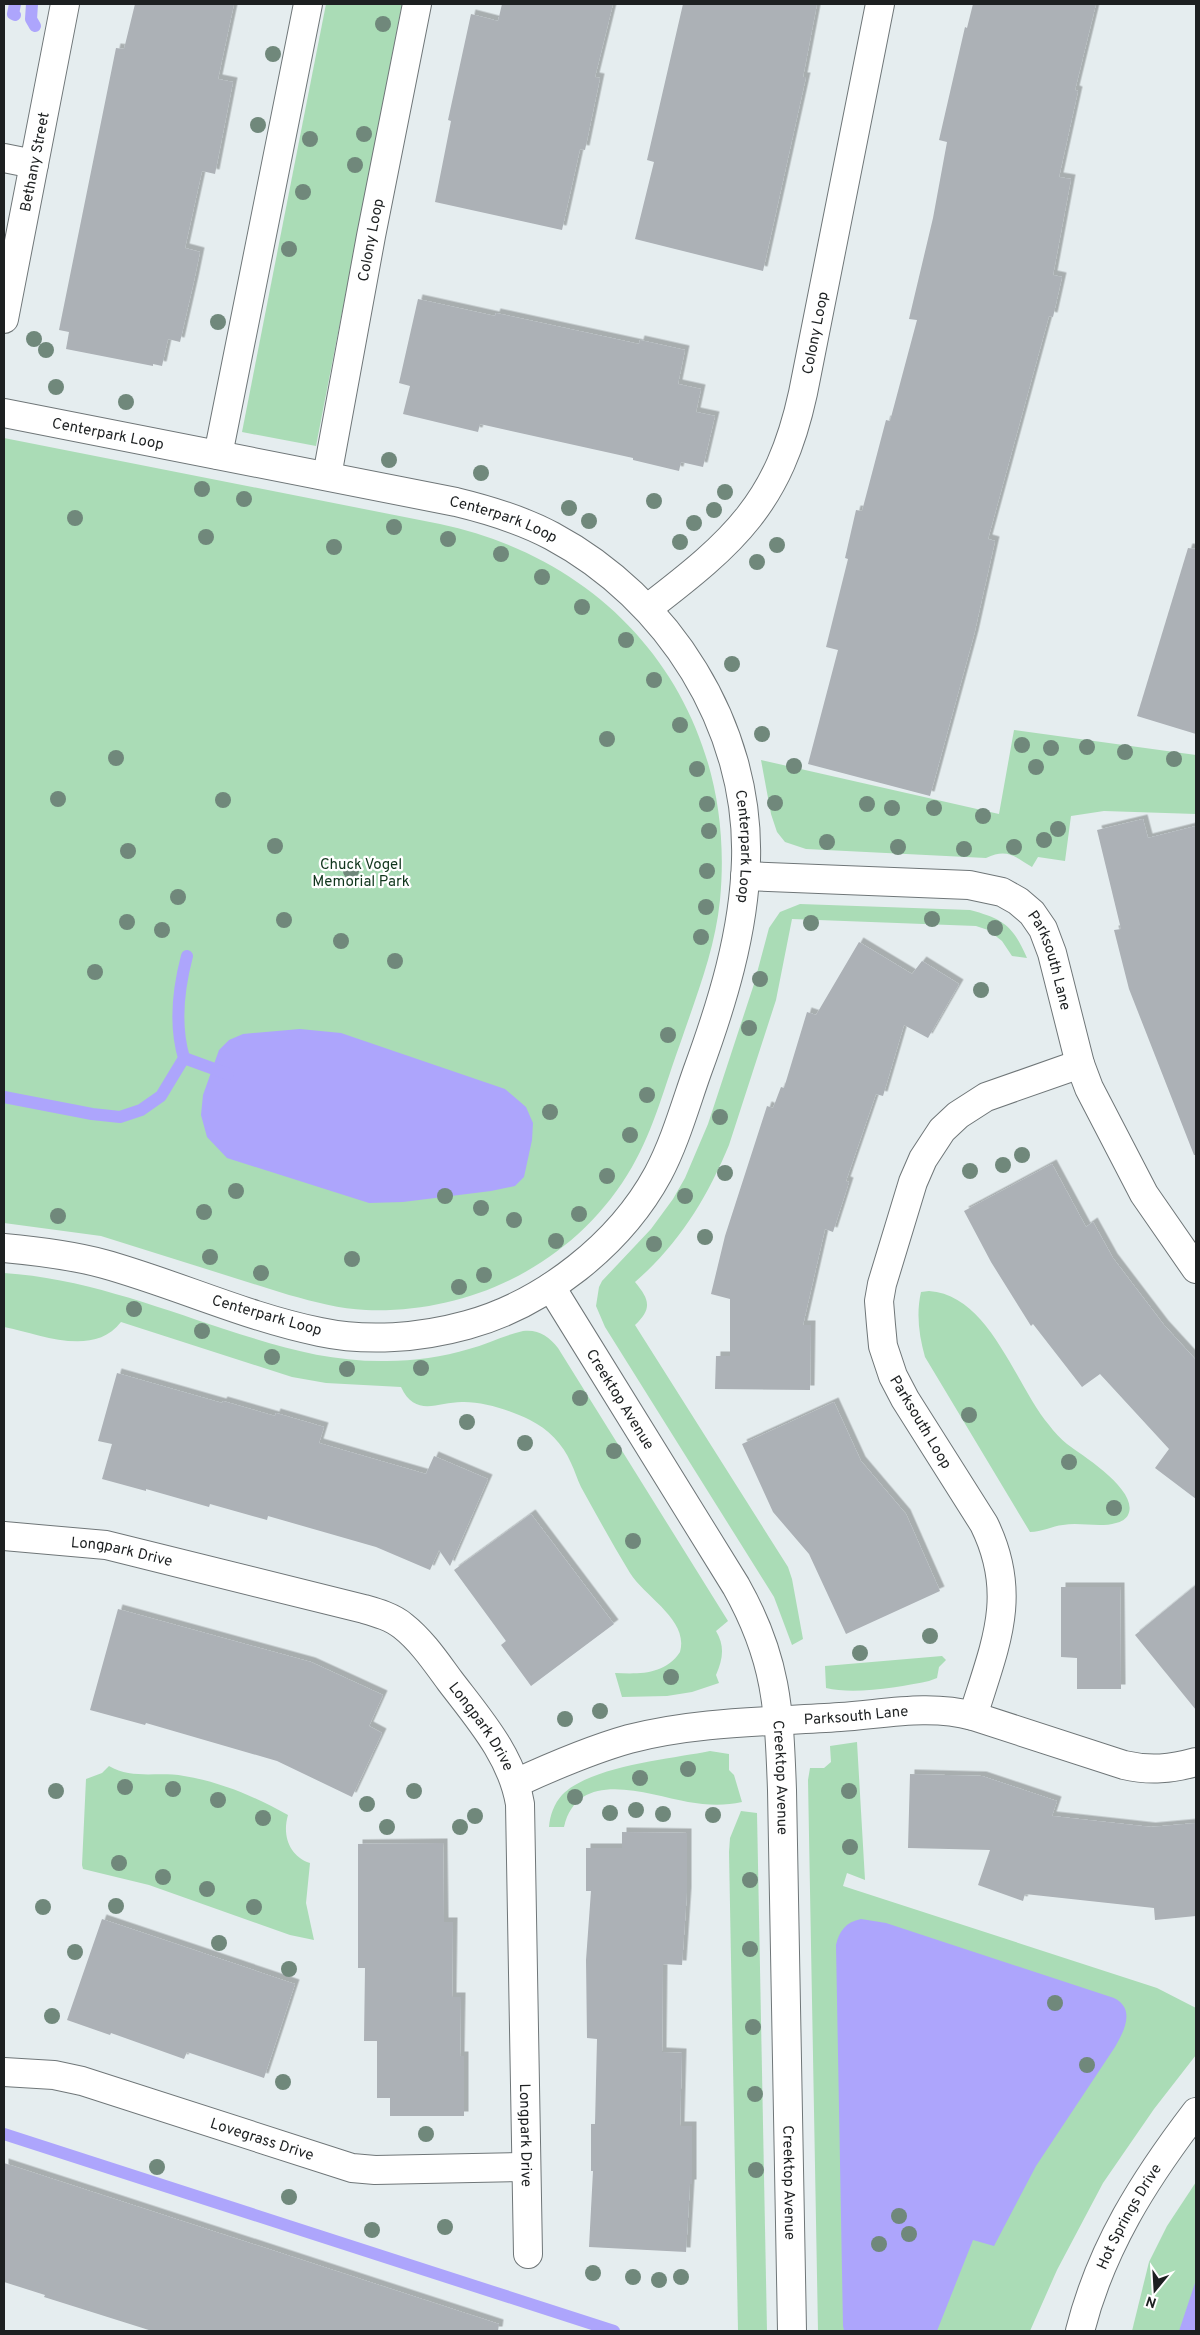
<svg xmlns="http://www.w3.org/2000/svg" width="1200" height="2335" viewBox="0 0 1200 2335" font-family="Overpass,sans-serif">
  <defs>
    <filter id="shadow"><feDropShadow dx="4.5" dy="-4.5" stdDeviation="0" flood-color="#0004"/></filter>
  </defs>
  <rect width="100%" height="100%" fill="#e5edef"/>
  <g fill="#aadcb6">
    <path d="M 326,4 L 402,4 L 316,446 L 242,432 Z"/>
    <path d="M 4,438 L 440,524 C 622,562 738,714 720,900 C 715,950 696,997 680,1044 C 665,1085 654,1129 632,1167 C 578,1261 474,1314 366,1310 C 340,1309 315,1302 289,1295 L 101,1236 L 4,1223 Z"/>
    <path d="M 1014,730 L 1196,755 L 1196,814 L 1104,811 L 1071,816 L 1065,861 L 1038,857 L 1032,867 C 1014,856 1007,848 986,858 L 806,849 L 785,842 L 777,832 L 771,814 L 761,760 L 999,814 Z"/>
    <path d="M 800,904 L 970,910 C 1004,919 1013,926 1027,958 L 1012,956 L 1002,941 L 988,930 L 976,926 L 792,919 L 776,1000 L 729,1145 C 707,1198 679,1244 635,1282 C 649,1299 653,1308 635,1325 L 788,1567 L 792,1579 L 803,1639 L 792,1645 L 774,1597 L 605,1327 L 596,1306 L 599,1287 L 602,1281 L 651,1229 L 673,1199 L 685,1178 L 708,1124 L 754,984 L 769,928 L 780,912 Z"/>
    <path d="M 4,1273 C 80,1278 152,1305 224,1329 C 280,1347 328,1362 387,1361 C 414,1361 443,1357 469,1349 C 487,1344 505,1335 523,1331 C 538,1329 549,1336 558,1348 L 728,1621 L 716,1631 C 725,1646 723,1659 716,1675 L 719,1683 L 692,1692 L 667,1696 L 622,1697 L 615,1673 C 639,1674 665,1675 680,1652 C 689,1620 646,1598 630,1573 C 613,1545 597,1516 581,1487 C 577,1479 575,1471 571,1463 C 563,1444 548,1429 530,1420 C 512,1411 485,1402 464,1402 C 439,1401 416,1419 401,1387 L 326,1383 L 292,1377 L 121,1322 C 93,1358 40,1334 4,1327 Z"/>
    <path d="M 929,1291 C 990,1295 1015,1385 1049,1425 C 1054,1432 1061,1439 1067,1444 C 1083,1456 1140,1491 1128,1515 C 1126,1519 1121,1522 1116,1523 C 1100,1528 1080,1522 1063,1525 C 1052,1526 1042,1532 1030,1532 L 925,1357 C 919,1336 916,1314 921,1292 Z"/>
    <path d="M 942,1656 L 946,1660 L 939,1667 L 937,1678 L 929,1681 C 901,1687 854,1695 826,1688 L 825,1666 Z"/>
    <path d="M 857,1742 L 865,1880 L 847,1873 L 843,1886 L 1157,1988 L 1196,2008 L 1196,2055 L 1154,2109 L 1103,2183 L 1057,2270 L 1030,2331 L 818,2331 L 808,1780 L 810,1768 L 824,1768 L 831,1762 L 830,1746 Z"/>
    <path d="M 710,1751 L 729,1754 L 729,1770 L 734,1775 L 742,1802 C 724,1806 706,1805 688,1802 C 648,1795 578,1767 564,1827 L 549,1827 C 550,1815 554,1804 562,1795 C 590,1766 671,1759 710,1751 Z"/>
    <path d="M 109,1766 C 133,1780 158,1771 184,1776 C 221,1782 256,1797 288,1815 C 282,1835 289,1856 310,1863 L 306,1903 L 314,1940 L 290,1935 L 149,1885 L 83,1869 L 82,1865 L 86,1779 L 102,1773 Z"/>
    <path d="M 741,1811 L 757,1813 L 767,2331 L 738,2331 L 729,1852 L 730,1838 Z"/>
    <path d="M 1196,2182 L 1196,2331 L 1132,2331 L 1149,2262 L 1167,2226 Z"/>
  </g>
  <g fill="#ada5fc">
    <path d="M 300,1029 L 341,1033 L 505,1089 L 526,1107 L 533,1123 L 532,1140 L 524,1177 L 515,1186 L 491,1191 L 403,1202 L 369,1203 L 227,1158 L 207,1137 L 201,1115 L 203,1095 L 219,1050 L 229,1040 L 243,1034 Z"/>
    <path d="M 861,1919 L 886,1923 L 1114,1998 C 1136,2009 1124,2031 1115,2047 L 1036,2166 L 994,2246 L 973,2240 L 937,2331 L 844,2331 L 843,2326 L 836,1945 C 839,1931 846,1922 861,1919 Z"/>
    <path d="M 1196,2280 L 1196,2331 L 1179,2331 Z"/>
  </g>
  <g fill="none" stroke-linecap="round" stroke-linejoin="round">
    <g stroke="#ada5fc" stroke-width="12">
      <path d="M 15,4 L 13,14 L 15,15"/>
      <path d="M 32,4 L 31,19 L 35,26"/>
      <path d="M 184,1058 L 228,1074"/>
      <path d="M 4,1097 L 92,1114 L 120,1117 L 141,1110 L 161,1096 L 184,1058 C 174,1024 178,990 187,956"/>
      <path d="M 4,2134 L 614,2331"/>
    </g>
  </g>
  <g fill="#acb1b6" filter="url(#shadow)">
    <path d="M 135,4 L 234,4 L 218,79 L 233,82 L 215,174 L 202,171 L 185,248 L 200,252 L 194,281 L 180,342 L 168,339 L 162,366 L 153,364 L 153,366 L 66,349 L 69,332 L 59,330 L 116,48 L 124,49 Z"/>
    <path d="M 502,4 L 613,4 L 595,77 L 600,78 L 585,150 L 580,149 L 562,230 L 435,202 L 451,121 L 448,120 L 471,14 L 498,21 Z"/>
    <path d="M 683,4 L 817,4 L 803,77 L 806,77 L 763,271 L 635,239 L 654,162 L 647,160 Z"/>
    <path d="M 973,4 L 1096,4 L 1075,90 L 1078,91 L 1059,177 L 1071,179 L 1053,275 L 1062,277 L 1053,317 L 1049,316 L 988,539 L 995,541 L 974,635 L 930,796 L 808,764 L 838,650 L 826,647 L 848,559 L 845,558 L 856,510 L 862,511 L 886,420 L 890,421 L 917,320 L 909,319 L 933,218 L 947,142 L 939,140 L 965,27 L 967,28 Z"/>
    <path d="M 418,299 L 495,316 L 496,313 L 639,344 L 640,340 L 685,350 L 678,384 L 701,389 L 696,412 L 715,416 L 703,467 L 681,462 L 679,471 L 633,460 L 633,458 L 480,424 L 478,432 L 403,414 L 410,386 L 399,383 Z"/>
    <path d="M 1188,548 L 1196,549 L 1196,734 L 1137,716 Z"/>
    <path d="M 1143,819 L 1148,838 L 1196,826 L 1196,1155 L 1194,1155 L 1129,989 L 1114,930 L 1121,929 L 1097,830 Z"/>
    <path d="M 859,942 L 912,974 L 922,961 L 959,984 L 928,1038 L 904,1025 L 883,1096 L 876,1094 L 846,1181 L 849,1182 L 833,1232 L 825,1229 L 803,1325 L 811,1325 L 810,1390 L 715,1389 L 716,1356 L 730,1356 L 730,1299 L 711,1294 L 725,1236 L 767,1106 L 773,1108 L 781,1087 L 784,1088 L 807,1012 L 816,1015 Z"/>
    <path d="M 1052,1164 L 1086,1227 L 1093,1222 L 1113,1258 L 1164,1325 L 1196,1360 L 1196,1499 L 1155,1468 L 1169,1449 L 1100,1374 L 1082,1387 L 1033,1324 L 1031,1326 L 991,1262 L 964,1211 Z"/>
    <path d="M 117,1373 L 222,1403 L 223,1401 L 275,1416 L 276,1413 L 324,1427 L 319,1443 L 426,1474 L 434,1456 L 488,1479 L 450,1566 L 439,1550 L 430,1570 L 376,1547 L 268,1516 L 267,1520 L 210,1504 L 209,1507 L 146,1489 L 146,1491 L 102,1479 L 112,1444 L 98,1441 Z"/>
    <path d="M 834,1402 L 861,1461 L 906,1514 L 940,1591 L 846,1634 L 809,1554 L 773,1512 L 742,1444 Z"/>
    <path d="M 531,1514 L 614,1624 L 531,1686 L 501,1645 L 506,1641 L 454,1570 Z"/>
    <path d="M 1196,1585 L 1196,1710 L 1135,1635 Z"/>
    <path d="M 1061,1587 L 1120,1587 L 1121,1689 L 1077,1689 L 1077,1658 L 1061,1657 Z"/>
    <path d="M 118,1609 L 311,1662 L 383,1695 L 369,1726 L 382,1733 L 352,1797 L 277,1761 L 146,1723 L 145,1725 L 90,1710 Z"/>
    <path d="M 910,1774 L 982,1776 L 1057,1801 L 1052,1816 L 1151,1827 L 1196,1823 L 1196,1916 L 1155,1920 L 1154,1908 L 1025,1894 L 1023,1901 L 978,1885 L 990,1850 L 908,1848 Z"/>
    <path d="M 622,1832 L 687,1833 L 687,1892 L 682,1965 L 663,1964 L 662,2052 L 682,2053 L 680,2126 L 692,2126 L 692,2184 L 690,2184 L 686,2252 L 589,2247 L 593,2171 L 591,2171 L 591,2124 L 595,2124 L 597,2039 L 587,2038 L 586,1960 L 591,1891 L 586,1891 L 586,1848 L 622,1848 Z"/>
    <path d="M 443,1843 L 444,1922 L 453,1922 L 452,1997 L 461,1997 L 460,2056 L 464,2056 L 464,2116 L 390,2116 L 390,2098 L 377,2098 L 377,2041 L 364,2041 L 365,1968 L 358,1968 L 358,1844 Z"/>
    <path d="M 102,1919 L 295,1984 L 264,2078 L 187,2052 L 184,2059 L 111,2033 L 110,2035 L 67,2020 Z"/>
    <path d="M 4,2163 L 499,2324 L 498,2331 L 152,2331 L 44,2297 L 45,2295 L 4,2282 Z"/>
  </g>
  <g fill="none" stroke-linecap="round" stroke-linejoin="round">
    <g stroke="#6f7678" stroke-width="30">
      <g id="minor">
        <path d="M 4,158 L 34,164"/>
        <path id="s1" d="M 4,319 L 65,4"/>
        <path id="s2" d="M 4,413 L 456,502 C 489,510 522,520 552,536 C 668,598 750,726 746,860 C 744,933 722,1004 697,1072 C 685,1106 675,1142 658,1174 C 620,1244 544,1304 467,1325 C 420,1338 367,1342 320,1332 C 246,1317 176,1284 104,1264 C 71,1255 37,1251 4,1248"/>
        <path d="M 218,455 L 308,4"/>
        <path id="s3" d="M 327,476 L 371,236 L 417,4"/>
        <path id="s4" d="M 648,608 C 734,542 779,503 803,393 L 880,4"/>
        <path id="s5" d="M 745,876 L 969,885 L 1002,892 L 1018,901 L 1032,913 L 1043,929 L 1052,953 L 1080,1064 L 1089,1088 L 1144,1194 L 1196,1269"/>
        <path id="s6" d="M 551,1287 L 736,1586 C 777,1659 779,1708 782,1790 L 792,2331"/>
        <path id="s7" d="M 4,1536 L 106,1545 L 364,1609 C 378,1613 392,1617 403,1626 C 422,1641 436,1662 450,1681 C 479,1719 512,1756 520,1804 L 528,2254"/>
        <path d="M 973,1716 C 995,1645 1019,1595 984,1524 L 905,1399 L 893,1376 L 883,1346 L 881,1325 L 879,1301 L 882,1284 L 913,1182 L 923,1159 L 942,1130 L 958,1115 L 986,1097 L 1080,1064"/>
        <path id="s8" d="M 516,1783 C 553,1766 590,1750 629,1739 C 698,1721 770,1722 840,1717 C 884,1714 930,1704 973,1716 L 1124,1765 C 1150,1771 1171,1769 1196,1762"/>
        <path id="s9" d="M 4,2072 L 54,2075 L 82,2081 L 352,2168 L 375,2170 L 526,2167"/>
        <path id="s10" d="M 1080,2331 C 1101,2248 1144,2180 1196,2112"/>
      </g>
    </g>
    <use href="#minor" stroke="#fff" stroke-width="28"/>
  </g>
  <g fill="#70887b">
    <circle cx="383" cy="24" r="8"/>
    <circle cx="273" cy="54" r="8"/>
    <circle cx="258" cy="125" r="8"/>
    <circle cx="364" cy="134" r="8"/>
    <circle cx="310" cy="139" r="8"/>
    <circle cx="355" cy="165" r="8"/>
    <circle cx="303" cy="192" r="8"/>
    <circle cx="289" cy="249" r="8"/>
    <circle cx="218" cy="322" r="8"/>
    <circle cx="34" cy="339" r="8"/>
    <circle cx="46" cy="350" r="8"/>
    <circle cx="56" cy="387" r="8"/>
    <circle cx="126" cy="402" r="8"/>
    <circle cx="389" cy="460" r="8"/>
    <circle cx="481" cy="473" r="8"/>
    <circle cx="202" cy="489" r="8"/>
    <circle cx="725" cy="492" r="8"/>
    <circle cx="244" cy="499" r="8"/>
    <circle cx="654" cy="501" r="8"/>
    <circle cx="569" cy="508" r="8"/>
    <circle cx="714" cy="510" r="8"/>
    <circle cx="75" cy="518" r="8"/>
    <circle cx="589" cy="521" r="8"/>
    <circle cx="694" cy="523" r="8"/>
    <circle cx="394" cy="527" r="8"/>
    <circle cx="206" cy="537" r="8"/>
    <circle cx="448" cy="539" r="8"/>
    <circle cx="680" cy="542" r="8"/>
    <circle cx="777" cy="545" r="8"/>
    <circle cx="334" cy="547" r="8"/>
    <circle cx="501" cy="554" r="8"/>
    <circle cx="757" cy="562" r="8"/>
    <circle cx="542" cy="577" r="8"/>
    <circle cx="582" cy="607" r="8"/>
    <circle cx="626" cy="640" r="8"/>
    <circle cx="732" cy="664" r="8"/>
    <circle cx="654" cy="680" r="8"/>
    <circle cx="680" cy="725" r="8"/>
    <circle cx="762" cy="734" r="8"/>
    <circle cx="607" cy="739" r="8"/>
    <circle cx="1022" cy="745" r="8"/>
    <circle cx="1087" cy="747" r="8"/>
    <circle cx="1051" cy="748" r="8"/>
    <circle cx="1125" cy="752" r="8"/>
    <circle cx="116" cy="758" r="8"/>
    <circle cx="1174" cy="759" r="8"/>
    <circle cx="794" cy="766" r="8"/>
    <circle cx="1036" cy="767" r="8"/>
    <circle cx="697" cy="769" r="8"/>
    <circle cx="58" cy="799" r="8"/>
    <circle cx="223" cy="800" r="8"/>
    <circle cx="775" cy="803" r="8"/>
    <circle cx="707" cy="804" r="8"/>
    <circle cx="867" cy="804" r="8"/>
    <circle cx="892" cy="808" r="8"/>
    <circle cx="934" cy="808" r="8"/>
    <circle cx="983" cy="816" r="8"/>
    <circle cx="1058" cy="829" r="8"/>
    <circle cx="709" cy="831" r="8"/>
    <circle cx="1044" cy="840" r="8"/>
    <circle cx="827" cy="842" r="8"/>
    <circle cx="275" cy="846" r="8"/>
    <circle cx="898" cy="847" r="8"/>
    <circle cx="1014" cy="847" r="8"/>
    <circle cx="964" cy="849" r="8"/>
    <circle cx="128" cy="851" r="8"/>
    <circle cx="351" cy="871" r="8"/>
    <circle cx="707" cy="871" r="8"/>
    <circle cx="178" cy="897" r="8"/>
    <circle cx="706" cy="907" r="8"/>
    <circle cx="932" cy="919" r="8"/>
    <circle cx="284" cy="920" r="8"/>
    <circle cx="127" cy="922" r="8"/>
    <circle cx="811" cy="923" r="8"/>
    <circle cx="995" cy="928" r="8"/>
    <circle cx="162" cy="930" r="8"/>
    <circle cx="701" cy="937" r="8"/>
    <circle cx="341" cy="941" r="8"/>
    <circle cx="395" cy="961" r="8"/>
    <circle cx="95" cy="972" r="8"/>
    <circle cx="760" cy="979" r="8"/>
    <circle cx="981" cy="990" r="8"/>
    <circle cx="749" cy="1028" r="8"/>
    <circle cx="668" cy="1035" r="8"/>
    <circle cx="647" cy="1095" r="8"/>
    <circle cx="550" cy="1112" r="8"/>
    <circle cx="720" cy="1117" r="8"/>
    <circle cx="630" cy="1135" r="8"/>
    <circle cx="1022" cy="1155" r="8"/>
    <circle cx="1003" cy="1165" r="8"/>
    <circle cx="970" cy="1171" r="8"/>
    <circle cx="725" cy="1173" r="8"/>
    <circle cx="607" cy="1176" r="8"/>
    <circle cx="236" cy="1191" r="8"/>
    <circle cx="445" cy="1196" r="8"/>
    <circle cx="685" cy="1196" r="8"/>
    <circle cx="481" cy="1208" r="8"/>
    <circle cx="204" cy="1212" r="8"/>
    <circle cx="579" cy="1214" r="8"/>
    <circle cx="58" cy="1216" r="8"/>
    <circle cx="514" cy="1220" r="8"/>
    <circle cx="705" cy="1237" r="8"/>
    <circle cx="556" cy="1241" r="8"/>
    <circle cx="654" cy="1244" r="8"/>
    <circle cx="210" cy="1257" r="8"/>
    <circle cx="352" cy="1259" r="8"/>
    <circle cx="261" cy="1273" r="8"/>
    <circle cx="484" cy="1275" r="8"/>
    <circle cx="459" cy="1287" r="8"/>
    <circle cx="134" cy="1309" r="8"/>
    <circle cx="202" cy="1331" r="8"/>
    <circle cx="272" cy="1357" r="8"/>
    <circle cx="421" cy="1368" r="8"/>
    <circle cx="347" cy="1369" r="8"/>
    <circle cx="580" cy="1398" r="8"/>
    <circle cx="969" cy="1415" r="8"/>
    <circle cx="467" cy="1422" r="8"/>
    <circle cx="525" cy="1443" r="8"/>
    <circle cx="614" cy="1451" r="8"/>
    <circle cx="1069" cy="1462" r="8"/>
    <circle cx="1114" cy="1508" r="8"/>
    <circle cx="633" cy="1541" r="8"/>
    <circle cx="930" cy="1636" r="8"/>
    <circle cx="860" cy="1653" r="8"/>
    <circle cx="671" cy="1677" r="8"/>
    <circle cx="600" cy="1711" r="8"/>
    <circle cx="565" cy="1719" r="8"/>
    <circle cx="688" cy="1769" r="8"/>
    <circle cx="640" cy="1778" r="8"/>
    <circle cx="125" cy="1787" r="8"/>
    <circle cx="173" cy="1789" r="8"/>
    <circle cx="56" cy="1791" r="8"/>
    <circle cx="414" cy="1791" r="8"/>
    <circle cx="849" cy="1791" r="8"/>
    <circle cx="575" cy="1797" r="8"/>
    <circle cx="218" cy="1800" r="8"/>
    <circle cx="367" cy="1804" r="8"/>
    <circle cx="636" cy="1810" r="8"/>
    <circle cx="610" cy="1813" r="8"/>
    <circle cx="663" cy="1814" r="8"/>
    <circle cx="713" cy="1815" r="8"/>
    <circle cx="475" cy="1816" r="8"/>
    <circle cx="263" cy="1818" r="8"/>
    <circle cx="387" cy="1827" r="8"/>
    <circle cx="460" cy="1827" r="8"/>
    <circle cx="850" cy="1847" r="8"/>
    <circle cx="119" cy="1863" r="8"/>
    <circle cx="163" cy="1877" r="8"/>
    <circle cx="750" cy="1880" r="8"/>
    <circle cx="207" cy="1889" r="8"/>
    <circle cx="116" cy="1906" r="8"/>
    <circle cx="43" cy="1907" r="8"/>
    <circle cx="254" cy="1907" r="8"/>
    <circle cx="219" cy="1943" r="8"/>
    <circle cx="750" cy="1949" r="8"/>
    <circle cx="75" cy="1952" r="8"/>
    <circle cx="289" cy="1969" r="8"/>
    <circle cx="1055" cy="2003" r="8"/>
    <circle cx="52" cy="2016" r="8"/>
    <circle cx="753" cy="2027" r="8"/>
    <circle cx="1087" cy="2065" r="8"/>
    <circle cx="283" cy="2082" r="8"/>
    <circle cx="755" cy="2094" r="8"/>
    <circle cx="426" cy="2134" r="8"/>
    <circle cx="157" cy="2167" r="8"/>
    <circle cx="756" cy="2170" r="8"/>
    <circle cx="289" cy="2197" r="8"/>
    <circle cx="899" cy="2216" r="8"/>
    <circle cx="445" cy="2227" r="8"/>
    <circle cx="372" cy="2230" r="8"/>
    <circle cx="909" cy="2234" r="8"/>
    <circle cx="879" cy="2244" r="8"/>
    <circle cx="593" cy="2273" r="8"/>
    <circle cx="633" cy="2277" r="8"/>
    <circle cx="681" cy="2277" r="8"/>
    <circle cx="659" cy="2280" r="8"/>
  </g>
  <g text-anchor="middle" stroke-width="4.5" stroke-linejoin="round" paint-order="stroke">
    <g font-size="15" fill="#1d2021" stroke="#fff">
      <text dy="5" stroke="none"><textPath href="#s1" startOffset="160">Bethany Street</textPath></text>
      <text dy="5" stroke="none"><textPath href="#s3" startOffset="240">Colony Loop</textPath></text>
      <text dy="5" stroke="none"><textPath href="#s4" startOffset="334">Colony Loop</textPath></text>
      <text dy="5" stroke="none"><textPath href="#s2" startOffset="106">Centerpark Loop</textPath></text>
      <text dy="5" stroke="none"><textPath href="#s2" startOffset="511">Centerpark Loop</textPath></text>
      <text dy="5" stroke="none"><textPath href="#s2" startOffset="946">Centerpark Loop</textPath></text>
      <text dy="5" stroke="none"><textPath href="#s5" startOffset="346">Parksouth Lane</textPath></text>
      <text transform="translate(267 1315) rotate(16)" y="5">Centerpark Loop</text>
      <text dy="5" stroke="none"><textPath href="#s6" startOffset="132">Creektop Avenue</textPath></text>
      <text transform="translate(921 1422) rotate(59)" y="5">Parksouth Loop</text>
      <text dy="5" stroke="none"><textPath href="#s7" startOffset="119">Longpark Drive</textPath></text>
      <text dy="5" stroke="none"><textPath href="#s8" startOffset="350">Parksouth Lane</textPath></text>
      <text dy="5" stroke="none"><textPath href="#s7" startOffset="539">Longpark Drive</textPath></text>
      <text dy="5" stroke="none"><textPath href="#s6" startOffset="551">Creektop Avenue</textPath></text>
      <text dy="5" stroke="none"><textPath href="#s7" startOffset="958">Longpark Drive</textPath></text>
      <text dy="5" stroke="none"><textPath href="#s9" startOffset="268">Lovegrass Drive</textPath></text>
      <text dy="5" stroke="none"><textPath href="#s6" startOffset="956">Creektop Avenue</textPath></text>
      <text dy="5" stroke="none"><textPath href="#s10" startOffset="125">Hot Springs Drive</textPath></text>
    </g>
    <g font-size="15" fill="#10351c" stroke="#fff">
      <text x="361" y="869">Chuck Vogel<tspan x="361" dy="17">Memorial Park</tspan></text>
    </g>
  </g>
  <rect width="1200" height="2335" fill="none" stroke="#1d2021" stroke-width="10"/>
  <g transform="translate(1155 2290) rotate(198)" stroke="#ffffff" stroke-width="4" paint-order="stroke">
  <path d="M0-4L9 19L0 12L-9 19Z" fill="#1d2021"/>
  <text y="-8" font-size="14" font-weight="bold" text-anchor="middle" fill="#1d2021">N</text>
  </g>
</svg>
